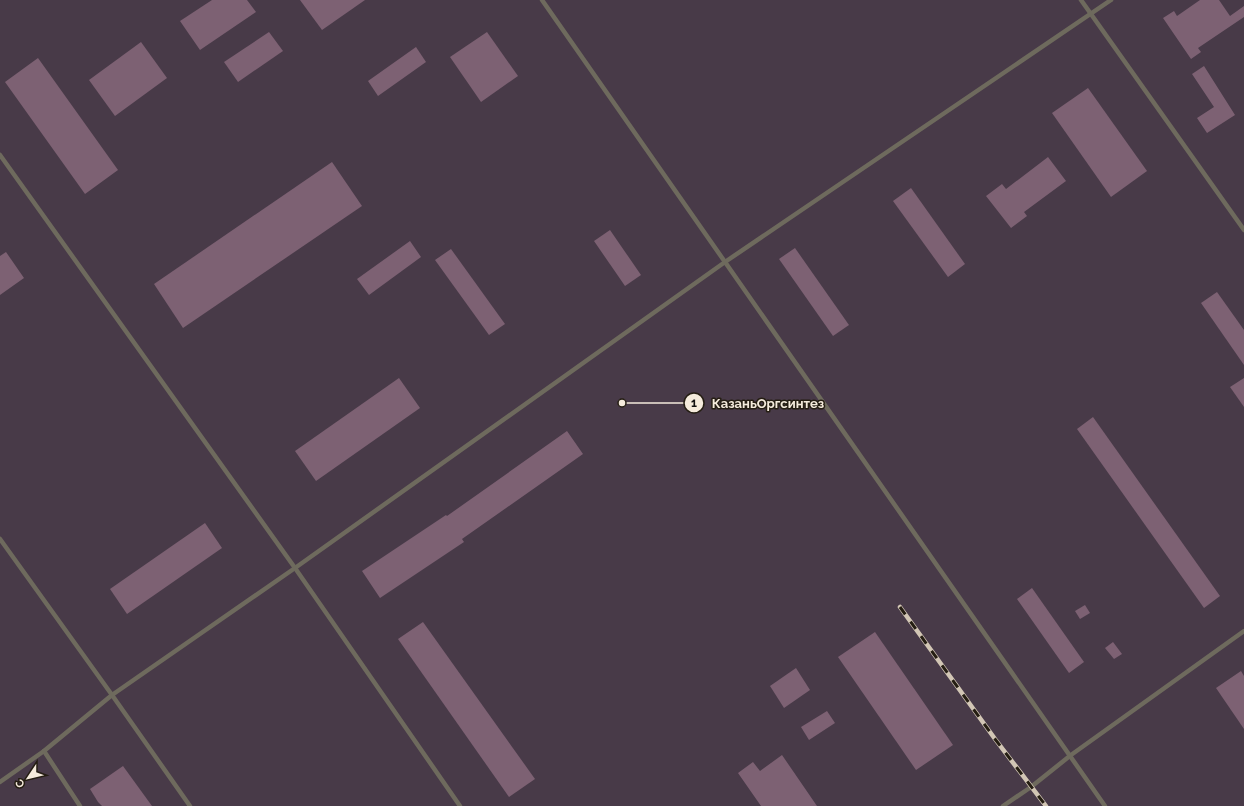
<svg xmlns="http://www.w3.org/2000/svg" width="1244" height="806" viewBox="0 0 1244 806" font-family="Raleway,sans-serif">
  <rect width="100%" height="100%" fill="#45341c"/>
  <rect fill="#483a48" x="0" y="0" width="1244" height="806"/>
  <g fill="#7d6173">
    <path d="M 212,0 L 247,0 L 256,12 L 200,50 L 180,21 Z"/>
    <path d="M 300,0 L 365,0 L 322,30 Z"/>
    <path d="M 1200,0 L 1219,0 L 1230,16 L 1244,6 L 1244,17 L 1198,48 L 1201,52 L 1191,59 L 1163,18 L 1174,11 L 1177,16 Z"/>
    <path d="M 269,32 L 283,51 L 238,82 L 224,62 Z"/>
    <path d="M 487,32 L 518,76 L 481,102 L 450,57 Z"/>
    <path d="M 141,42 L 167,78 L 115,116 L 89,80 Z"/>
    <path d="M 416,47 L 426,62 L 378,96 L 368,81 Z"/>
    <path d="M 38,58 L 118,170 L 85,194 L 5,82 Z"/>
    <path d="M 1204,66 L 1235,115 L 1207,133 L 1197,118 L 1214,107 L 1192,74 Z"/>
    <path d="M 1088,88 L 1147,171 L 1111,197 L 1052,113 Z"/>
    <path d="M 1048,157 L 1066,181 L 1024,212 L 1027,216 L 1011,228 L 986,196 L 1002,184 L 1006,189 Z"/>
    <path d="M 332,162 L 362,206 L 183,328 L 154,284 Z"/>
    <path d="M 911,188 L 965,264 L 948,277 L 893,201 Z"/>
    <path d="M 610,230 L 641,275 L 625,286 L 594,241 Z"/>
    <path d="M 410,241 L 421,257 L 369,295 L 357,279 Z"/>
    <path d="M 795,248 L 849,325 L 833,336 L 779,259 Z"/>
    <path d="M 451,249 L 505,324 L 489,335 L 435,260 Z"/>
    <path d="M 6,252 L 24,278 L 0,295 L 0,256 Z"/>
    <path d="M 1217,292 L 1244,330 L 1244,365 L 1201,303 Z"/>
    <path d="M 399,378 L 420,408 L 316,481 L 295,451 Z"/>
    <path d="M 1244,378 L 1244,407 L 1230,387 Z"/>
    <path d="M 1093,417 L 1220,596 L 1204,608 L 1077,429 Z"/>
    <path d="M 567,431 L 583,454 L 462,539 L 464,542 L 380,598 L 362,571 L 446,515 L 447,516 Z"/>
    <path d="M 205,523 L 222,548 L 127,614 L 110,589 Z"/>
    <path d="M 1032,588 L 1084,662 L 1069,673 L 1017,599 Z"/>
    <path d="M 1085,605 L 1090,613 L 1080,619 L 1075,611 Z"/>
    <path d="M 423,622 L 535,779 L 509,797 L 398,639 Z"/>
    <path d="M 875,632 L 953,745 L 916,770 L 838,657 Z"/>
    <path d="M 1113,642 L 1122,654 L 1114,659 L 1105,648 Z"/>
    <path d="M 796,668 L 810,690 L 784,708 L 770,686 Z"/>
    <path d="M 1241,671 L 1244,676 L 1244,729 L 1216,688 Z"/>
    <path d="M 827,711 L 835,723 L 809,740 L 801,727 Z"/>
    <path d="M 782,755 L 817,806 L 761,806 L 738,773 L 753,762 L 760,771 Z"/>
    <path d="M 123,766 L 152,806 L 102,806 L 98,802 L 90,789 Z"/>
  </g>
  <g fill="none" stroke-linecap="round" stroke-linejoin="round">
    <g stroke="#6e6a5d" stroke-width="4.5">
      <path d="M 542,0 L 1105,806"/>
      <path d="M 1081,0 L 1244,230"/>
      <path d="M 0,155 L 295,568 L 460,806"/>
      <path d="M 0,539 L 112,695 L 190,806"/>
      <path d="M 44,751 L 80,806"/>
      <path d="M 0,782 L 44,751 L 112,695 L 295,568 L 725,262 L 1111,0"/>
      <path d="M 1003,806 L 1031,787 L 1071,755 L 1244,631"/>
    </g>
    <g stroke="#d2c6b5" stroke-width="4.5">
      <path id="rail" d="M 900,607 L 995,739 L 1046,806"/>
    </g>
    <use href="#rail" stroke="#251e13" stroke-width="3" stroke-dasharray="9" stroke-linecap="butt"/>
  </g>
  <path fill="none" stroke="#f5ebdc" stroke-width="1.5" d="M622 403L694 403"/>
  <g fill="#f5ebdc" stroke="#251e13" stroke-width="1.5">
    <circle cx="622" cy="403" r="4"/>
    <circle cx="694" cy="403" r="10"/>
  </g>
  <g font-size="12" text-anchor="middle" font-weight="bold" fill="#111">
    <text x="694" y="407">1</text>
  </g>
  <g font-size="13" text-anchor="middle" font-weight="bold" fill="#f5ebdc" stroke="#251e13" stroke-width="3" stroke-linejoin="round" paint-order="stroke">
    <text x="768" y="408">КазаньОргсинтез</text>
  </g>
  <g transform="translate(28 778) rotate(235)" stroke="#251e13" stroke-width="3" paint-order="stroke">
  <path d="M0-3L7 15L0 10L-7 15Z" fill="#f5ebdc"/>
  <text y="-6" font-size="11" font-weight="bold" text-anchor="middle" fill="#f5ebdc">С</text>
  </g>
</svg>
